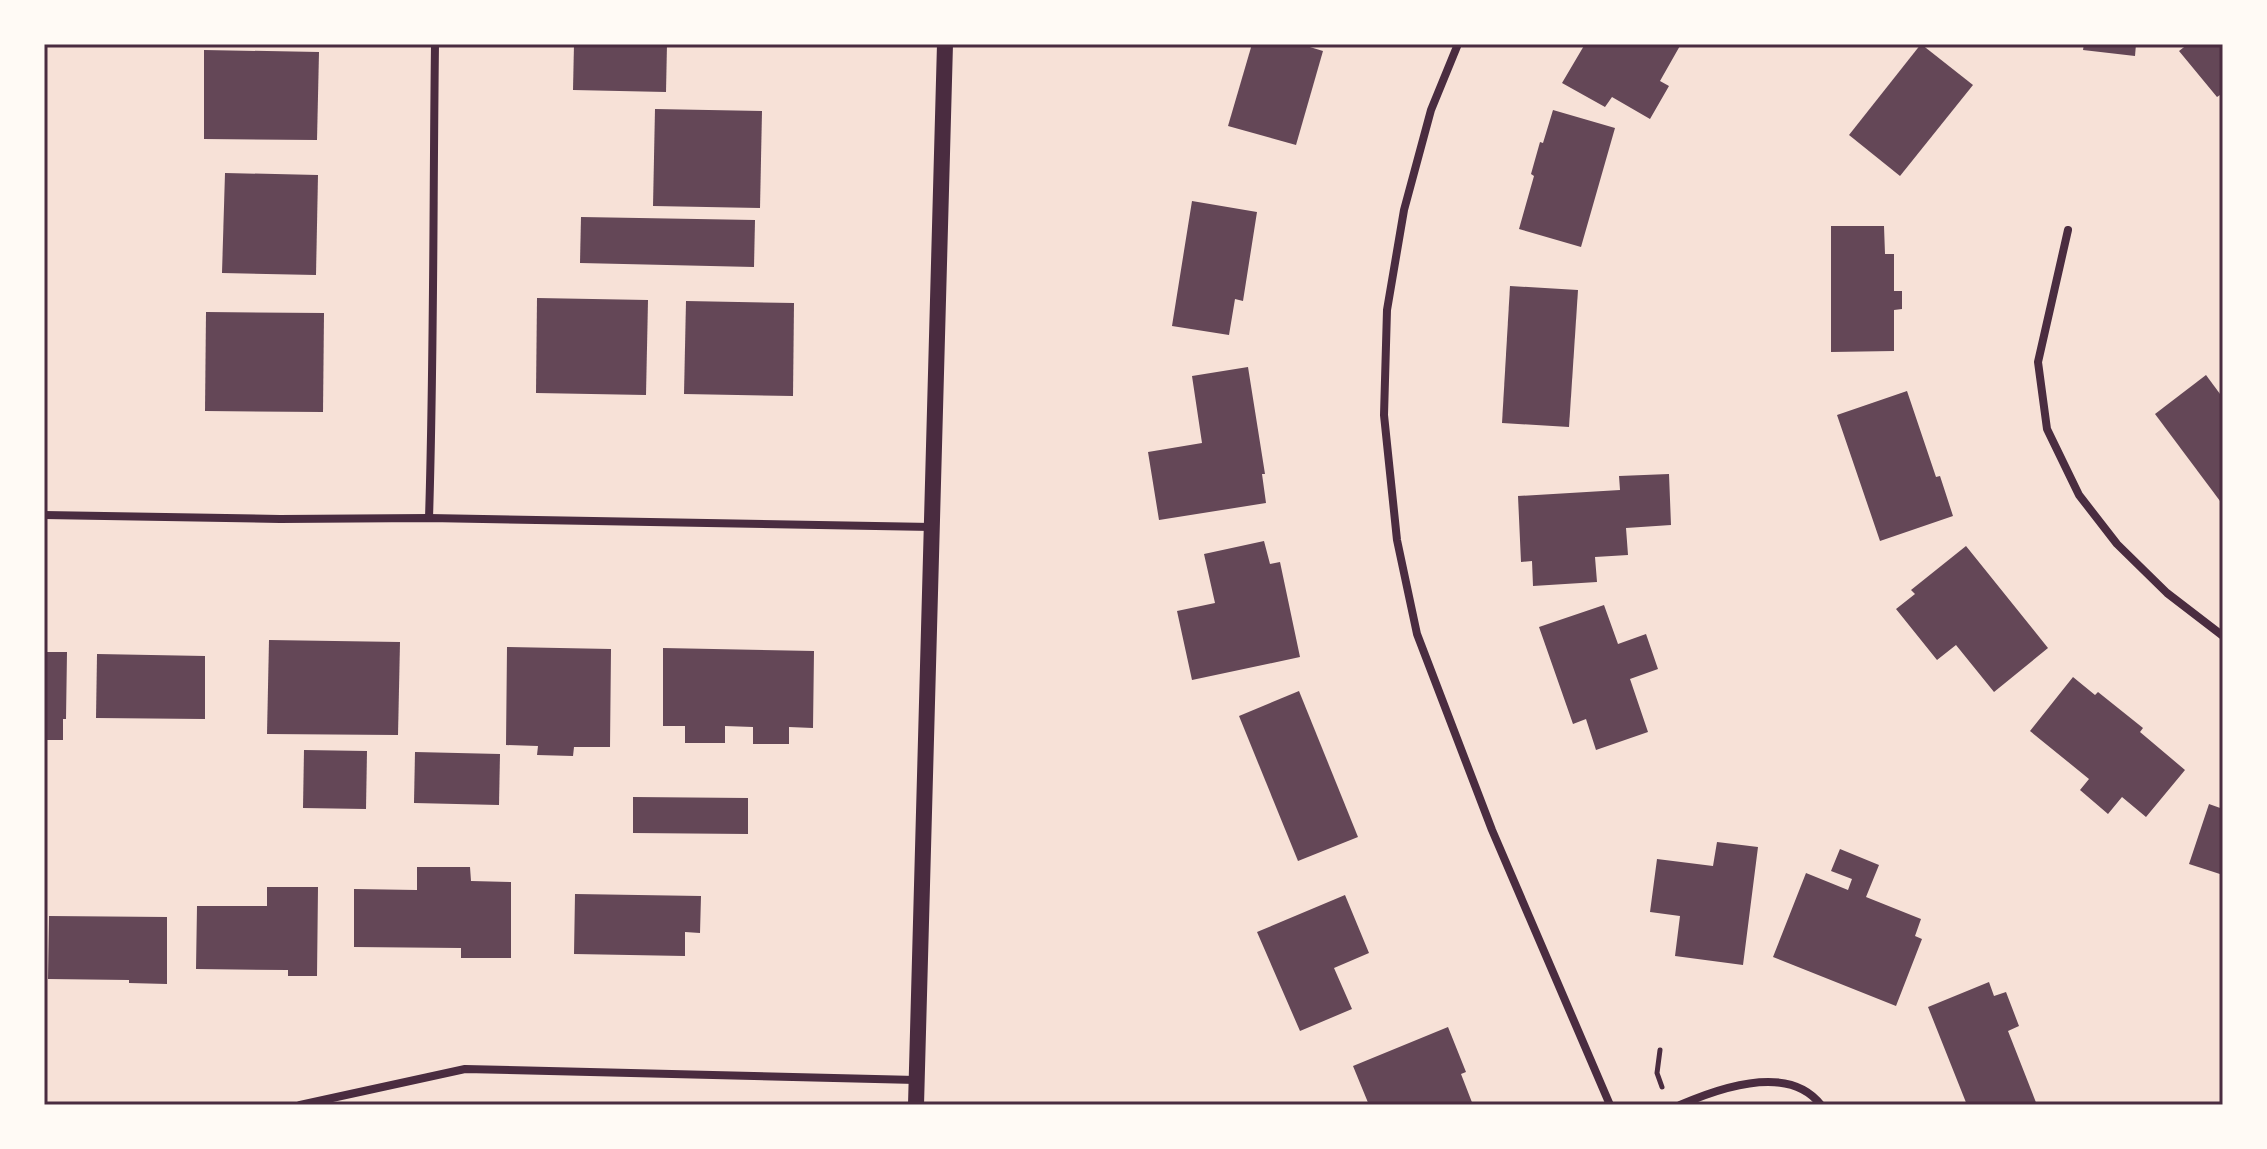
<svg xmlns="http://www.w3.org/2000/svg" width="2267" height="1149" viewBox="0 0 2267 1149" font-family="'Fira Sans Condensed',sans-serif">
  <rect width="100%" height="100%" fill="#f7e1d7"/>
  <g fill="#644757">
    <path d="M 574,44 L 667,44 L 666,92 L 573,90 Z"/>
    <path d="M 1252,44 L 1300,44 L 1323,51 L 1296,145 L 1228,126 Z"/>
    <path d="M 1585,44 L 1605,46 L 1606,44 L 1681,44 L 1660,81 L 1669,86 L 1650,119 L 1612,97 L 1605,107 L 1562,83 Z"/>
    <path d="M 1921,44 L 1973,85 L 1900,176 L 1849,135 Z"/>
    <path d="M 2084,44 L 2136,44 L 2135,56 L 2083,50 Z"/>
    <path d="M 2188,44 L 2223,44 L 2223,98 L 2220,95 L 2217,97 L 2179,51 Z"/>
    <path d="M 204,50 L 319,52 L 317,140 L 204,139 Z"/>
    <path d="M 655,109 L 762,111 L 760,208 L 653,206 Z"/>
    <path d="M 1553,110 L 1615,128 L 1581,247 L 1519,229 L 1534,176 L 1531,174 L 1540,142 L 1543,143 Z"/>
    <path d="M 225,173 L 318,175 L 316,275 L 222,273 Z"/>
    <path d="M 1192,201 L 1257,212 L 1243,301 L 1235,299 L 1229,335 L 1172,326 Z"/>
    <path d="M 581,217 L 755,220 L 754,267 L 580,263 Z"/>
    <path d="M 1831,226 L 1884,226 L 1885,254 L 1894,254 L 1894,291 L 1902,291 L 1902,309 L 1894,310 L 1894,351 L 1831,352 Z"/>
    <path d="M 1510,286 L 1578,290 L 1569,427 L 1502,423 Z"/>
    <path d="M 537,298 L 648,300 L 646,395 L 536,393 Z"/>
    <path d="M 686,301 L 794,303 L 793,396 L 684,394 Z"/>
    <path d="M 206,312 L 324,313 L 323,412 L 205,411 Z"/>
    <path d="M 1248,367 L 1265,474 L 1262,474 L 1266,503 L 1159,520 L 1148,452 L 1202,443 L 1192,376 Z"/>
    <path d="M 2206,375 L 2223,398 L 2223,505 L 2155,414 Z"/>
    <path d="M 1907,391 L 1936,477 L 1940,476 L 1953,516 L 1880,541 L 1837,415 Z"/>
    <path d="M 1669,474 L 1671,525 L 1626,528 L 1628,555 L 1595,557 L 1597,582 L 1533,586 L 1532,561 L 1521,562 L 1518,496 L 1620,490 L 1619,476 Z"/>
    <path d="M 1264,541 L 1270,564 L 1280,562 L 1300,657 L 1192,680 L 1177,611 L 1215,603 L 1204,554 Z"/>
    <path d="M 1966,546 L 2048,648 L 1994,692 L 1956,645 L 1937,660 L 1896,609 L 1915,594 L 1911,590 Z"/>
    <path d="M 1604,605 L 1618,644 L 1646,634 L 1658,669 L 1630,679 L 1648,732 L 1596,750 L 1586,719 L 1573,724 L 1539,627 Z"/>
    <path d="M 269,640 L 400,642 L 398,735 L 267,734 Z"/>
    <path d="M 507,647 L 611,649 L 610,747 L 574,747 L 573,756 L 537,755 L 538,746 L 506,745 Z"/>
    <path d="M 663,648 L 814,651 L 813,728 L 789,727 L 789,744 L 753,744 L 753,727 L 725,726 L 725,743 L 685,743 L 685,726 L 663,726 Z"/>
    <path d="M 44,652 L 67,652 L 66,719 L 63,719 L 63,740 L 44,740 Z"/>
    <path d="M 97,654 L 205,656 L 205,719 L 96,718 Z"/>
    <path d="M 2073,677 L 2095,695 L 2098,692 L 2143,728 L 2140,732 L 2185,770 L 2146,817 L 2122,797 L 2108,814 L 2080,790 L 2089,779 L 2030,731 Z"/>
    <path d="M 1299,691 L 1358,837 L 1298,861 L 1239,716 Z"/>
    <path d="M 304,750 L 367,751 L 366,809 L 303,808 Z"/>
    <path d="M 415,752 L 500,754 L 499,805 L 414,803 Z"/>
    <path d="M 633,797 L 748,798 L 748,834 L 633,833 Z"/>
    <path d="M 2209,804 L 2223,809 L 2223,875 L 2189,864 Z"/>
    <path d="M 1717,842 L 1758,847 L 1743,965 L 1675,956 L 1680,916 L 1650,912 L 1657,859 L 1713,866 Z"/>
    <path d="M 1840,849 L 1879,865 L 1866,897 L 1921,919 L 1915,936 L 1922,939 L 1896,1006 L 1773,957 L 1806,873 L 1848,890 L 1852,879 L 1831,871 Z"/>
    <path d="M 417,867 L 470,867 L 471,881 L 511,882 L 511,958 L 461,958 L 461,948 L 354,947 L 354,889 L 417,890 Z"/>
    <path d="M 267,887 L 318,887 L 317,976 L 288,976 L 288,970 L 196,969 L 197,906 L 267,906 Z"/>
    <path d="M 575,894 L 701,896 L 700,933 L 685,932 L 685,956 L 574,954 Z"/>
    <path d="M 1345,895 L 1369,953 L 1334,968 L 1352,1009 L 1300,1031 L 1257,932 Z"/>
    <path d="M 49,916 L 167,917 L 167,984 L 129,983 L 129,980 L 48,979 Z"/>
    <path d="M 1989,982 L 1994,996 L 2006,992 L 2019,1026 L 2008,1031 L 2037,1105 L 1967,1105 L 1928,1007 Z"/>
    <path d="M 1448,1027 L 1466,1072 L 1461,1074 L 1473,1105 L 1397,1105 L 1396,1103 L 1390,1105 L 1369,1105 L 1353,1066 Z"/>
  </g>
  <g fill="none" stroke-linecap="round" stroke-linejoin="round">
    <path stroke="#4a2c40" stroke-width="5" d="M 1660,1050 L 1657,1073 L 1662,1087"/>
    <g stroke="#4a2c40" stroke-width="8">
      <path d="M 1458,44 L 1431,110 L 1404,210 L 1387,310 L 1384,415 L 1397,540 L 1417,634 L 1492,830 L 1610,1105"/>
      <path d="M 2068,230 L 2038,362 L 2047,429 L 2079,495 L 2117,544 L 2167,593 L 2223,636"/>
      <path d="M 44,515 L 280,519 L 429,518 L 932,527"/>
      <path d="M 429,518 C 434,360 433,202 435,44"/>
      <path d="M 300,1105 L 465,1069 L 916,1080"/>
      <path d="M 1680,1105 C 1719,1088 1789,1063 1821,1105"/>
    </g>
    <path stroke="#4a2c40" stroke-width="16" d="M 916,1105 L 945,44"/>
  </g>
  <rect width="2267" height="1149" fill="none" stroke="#fffaf5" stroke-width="92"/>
  <rect x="46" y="46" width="2175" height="1057" fill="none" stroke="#4a2c40" stroke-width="3"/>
</svg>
